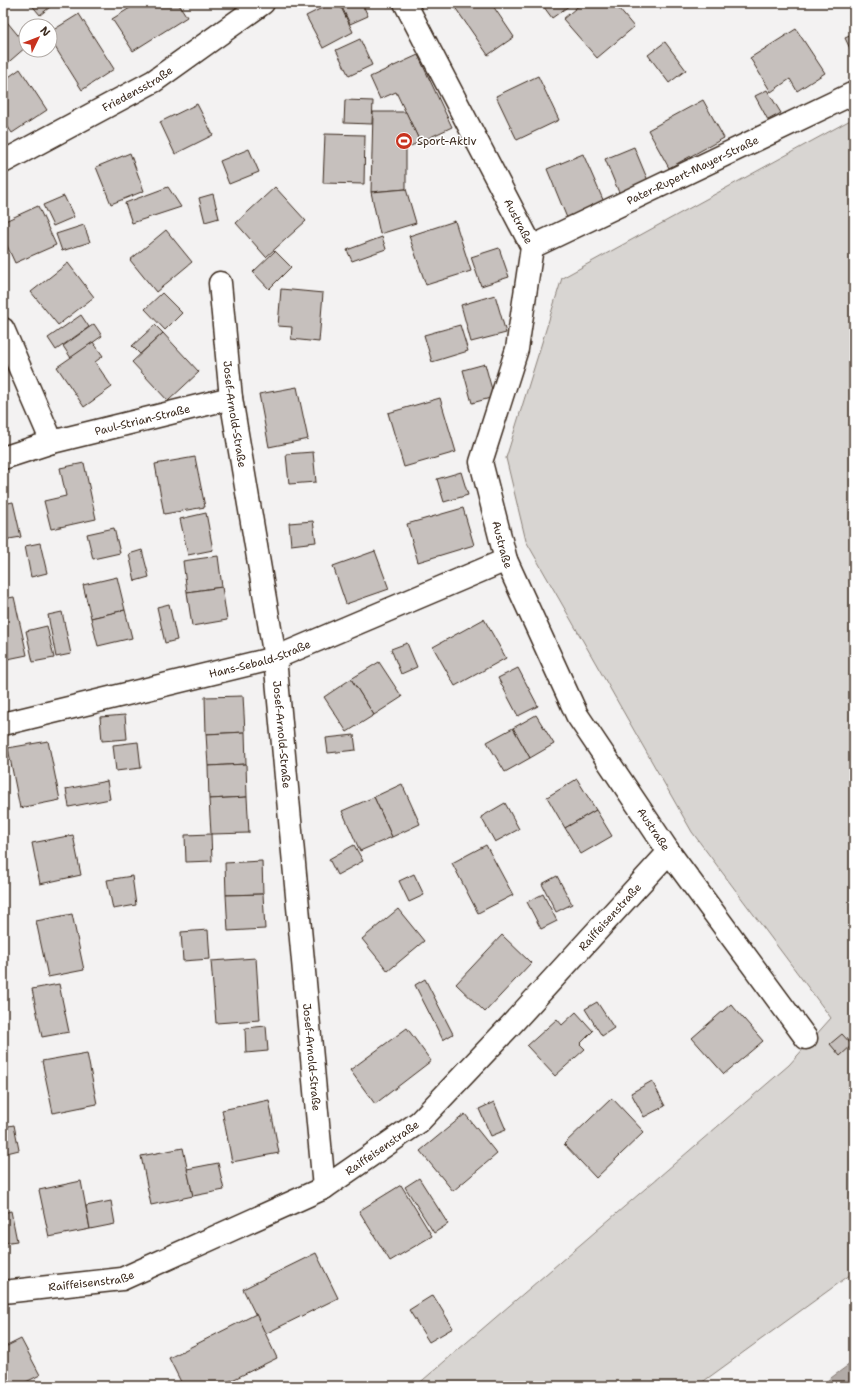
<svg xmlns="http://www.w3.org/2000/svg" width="857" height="1389" viewBox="0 0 857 1389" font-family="'Shantell Sans',sans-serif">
  <rect width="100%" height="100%" fill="#f3f2f2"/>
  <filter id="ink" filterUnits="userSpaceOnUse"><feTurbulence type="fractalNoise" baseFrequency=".025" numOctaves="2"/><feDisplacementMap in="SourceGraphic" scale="8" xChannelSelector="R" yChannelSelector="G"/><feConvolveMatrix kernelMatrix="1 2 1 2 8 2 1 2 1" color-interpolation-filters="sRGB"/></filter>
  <g filter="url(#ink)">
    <path fill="#d8d5d2" stroke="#8a8078" d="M 854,118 L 854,1272 L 697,1386 L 416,1386 L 789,1065 L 831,1018 L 692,832 L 526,541 L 506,458 L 562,278 Z"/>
    <path fill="#b2aba7" stroke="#827770" d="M 854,1360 L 854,1386 L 820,1386 L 850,1364 Z"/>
    <g fill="#c6c0bd" stroke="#3b2a1e">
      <path d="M 30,3 L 55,3 L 40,15 Z"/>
      <path d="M 138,3 L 178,3 L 187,17 L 133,51 L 112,19 Z"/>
      <path d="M 332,3 L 339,3 L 353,32 L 323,48 L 306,16 Z"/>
      <path d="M 340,3 L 362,3 L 368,16 L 350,24 Z"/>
      <path d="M 452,3 L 491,3 L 514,37 L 488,55 Z"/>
      <path d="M 541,3 L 573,3 L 552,18 Z"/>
      <path d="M 582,3 L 614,3 L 634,27 L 597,58 L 563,19 Z"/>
      <path d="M 79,14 L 114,69 L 82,90 L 50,39 L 50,32 Z"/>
      <path d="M 3,17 L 26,45 L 26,47 L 3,67 Z"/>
      <path d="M 796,29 L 825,73 L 797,91 L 790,79 L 771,92 L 750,58 Z"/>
      <path d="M 854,34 L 854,57 L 845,38 Z"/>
      <path d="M 360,39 L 372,65 L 349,76 L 336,50 Z"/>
      <path d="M 665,42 L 686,70 L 669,83 L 648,55 Z"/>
      <path d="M 418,55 L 452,127 L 420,142 L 396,92 L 380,99 L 370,77 Z"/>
      <path d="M 20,69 L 47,110 L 12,133 L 3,120 L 3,81 Z"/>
      <path d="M 538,76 L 559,120 L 517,140 L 496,96 Z"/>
      <path d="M 767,90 L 781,113 L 768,120 L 755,96 Z"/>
      <path d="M 345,100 L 373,101 L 372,124 L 344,123 Z"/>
      <path d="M 703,100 L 724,138 L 669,168 L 648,130 Z"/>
      <path d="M 197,104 L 213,135 L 175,154 L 160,122 Z"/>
      <path d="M 373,112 L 406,112 L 420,142 L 406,148 L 406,189 L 371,192 Z"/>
      <path d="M 325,134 L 365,135 L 364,184 L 323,183 Z"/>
      <path d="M 634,147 L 649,183 L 620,195 L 605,159 Z"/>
      <path d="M 249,149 L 259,172 L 229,184 L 220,161 Z"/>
      <path d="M 130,153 L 144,191 L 111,204 L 96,167 Z"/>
      <path d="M 583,154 L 604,202 L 567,218 L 547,169 Z"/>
      <path d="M 168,187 L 181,207 L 132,223 L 125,203 Z"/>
      <path d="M 275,187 L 306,221 L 266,257 L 236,223 Z"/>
      <path d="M 406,189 L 416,223 L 380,234 L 371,192 Z"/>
      <path d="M 213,194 L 219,218 L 205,222 L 199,198 Z"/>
      <path d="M 64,196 L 74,217 L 53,226 L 43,205 Z"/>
      <path d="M 38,206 L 56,245 L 15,263 L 3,237 L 3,222 Z"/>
      <path d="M 455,221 L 471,271 L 426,285 L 409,236 Z"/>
      <path d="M 84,225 L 90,242 L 62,251 L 56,234 Z"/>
      <path d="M 166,230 L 192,262 L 156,292 L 130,260 Z"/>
      <path d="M 382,237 L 386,249 L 352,261 L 347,250 Z"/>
      <path d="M 499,248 L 509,277 L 481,286 L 471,257 Z"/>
      <path d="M 275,251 L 291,267 L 269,289 L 253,272 Z"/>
      <path d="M 68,263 L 94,297 L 58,325 L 31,292 Z"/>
      <path d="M 281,289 L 323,293 L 319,342 L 291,339 L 292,327 L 278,326 Z"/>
      <path d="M 162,293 L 182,313 L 165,330 L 145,309 Z"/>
      <path d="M 495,295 L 506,333 L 471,342 L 461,305 Z"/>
      <path d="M 81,315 L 89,327 L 56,350 L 48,338 Z"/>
      <path d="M 94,324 L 102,336 L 71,358 L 63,346 Z"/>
      <path d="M 155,325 L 163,333 L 140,354 L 132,346 Z"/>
      <path d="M 460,325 L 468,351 L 432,362 L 424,335 Z"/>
      <path d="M 163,333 L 199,372 L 168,401 L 132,362 Z"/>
      <path d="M 93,342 L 103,356 L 95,362 L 112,387 L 84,407 L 57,367 Z"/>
      <path d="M 485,364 L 494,397 L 472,403 L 463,370 Z"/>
      <path d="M 297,387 L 308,439 L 269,447 L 259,394 Z"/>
      <path d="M 440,398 L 456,452 L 404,467 L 388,413 Z"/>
      <path d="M 313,452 L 316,482 L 289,484 L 286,454 Z"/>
      <path d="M 195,457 L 205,507 L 164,514 L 155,464 Z"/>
      <path d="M 84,463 L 96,519 L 51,529 L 44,501 L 66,496 L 60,468 Z"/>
      <path d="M 461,472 L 468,495 L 444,502 L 437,479 Z"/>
      <path d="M 13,502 L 21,537 L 3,540 L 3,504 Z"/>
      <path d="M 463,508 L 474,545 L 418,562 L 407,524 Z"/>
      <path d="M 206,513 L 213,550 L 188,555 L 180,519 Z"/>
      <path d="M 313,521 L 316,542 L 291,545 L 289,523 Z"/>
      <path d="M 114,528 L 120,553 L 93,559 L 87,534 Z"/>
      <path d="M 40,543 L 47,573 L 31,577 L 25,546 Z"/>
      <path d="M 142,550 L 149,577 L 135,581 L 129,554 Z"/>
      <path d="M 375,551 L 389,589 L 346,604 L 333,566 Z"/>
      <path d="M 218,556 L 222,587 L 187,592 L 183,561 Z"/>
      <path d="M 117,577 L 125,610 L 91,618 L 83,585 Z"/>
      <path d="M 222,587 L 227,620 L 192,626 L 187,592 Z"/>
      <path d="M 14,597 L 27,655 L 3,660 L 3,599 Z"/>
      <path d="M 169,604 L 177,640 L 165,643 L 157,607 Z"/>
      <path d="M 125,610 L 132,638 L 98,646 L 91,618 Z"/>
      <path d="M 62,612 L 71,654 L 56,657 L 48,615 Z"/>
      <path d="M 484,619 L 506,658 L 455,686 L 433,647 Z"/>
      <path d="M 47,626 L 54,658 L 33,662 L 26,631 Z"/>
      <path d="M 407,643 L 417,667 L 401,674 L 391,649 Z"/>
      <path d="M 379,662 L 402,697 L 374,715 L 351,679 Z"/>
      <path d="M 518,668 L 538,706 L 518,716 L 498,678 Z"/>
      <path d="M 351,679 L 374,715 L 347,732 L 324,697 Z"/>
      <path d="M 243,696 L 245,732 L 206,734 L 205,697 Z"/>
      <path d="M 125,715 L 127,739 L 102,741 L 100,717 Z"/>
      <path d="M 536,715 L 554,744 L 530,758 L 513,728 Z"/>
      <path d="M 513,728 L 530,758 L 505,772 L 487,742 Z"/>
      <path d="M 245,732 L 246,764 L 208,766 L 206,734 Z"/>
      <path d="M 354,735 L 356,750 L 328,753 L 326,738 Z"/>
      <path d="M 48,741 L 60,800 L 20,808 L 8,748 Z"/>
      <path d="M 138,742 L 141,768 L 116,771 L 113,745 Z"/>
      <path d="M 246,764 L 247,797 L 209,799 L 208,766 Z"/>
      <path d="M 577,779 L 596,810 L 565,828 L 547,797 Z"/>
      <path d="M 107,781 L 110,799 L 69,807 L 66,789 Z"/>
      <path d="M 402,784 L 420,824 L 392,837 L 374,797 Z"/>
      <path d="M 247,797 L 249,833 L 211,834 L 209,799 Z"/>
      <path d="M 374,797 L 392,837 L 360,851 L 342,811 Z"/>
      <path d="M 505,803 L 519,829 L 495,842 L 481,817 Z"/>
      <path d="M 596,810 L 612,836 L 581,854 L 565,828 Z"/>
      <path d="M 211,834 L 212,861 L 186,862 L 185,835 Z"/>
      <path d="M 73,835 L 81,875 L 40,884 L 32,843 Z"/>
      <path d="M 354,845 L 363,861 L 337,875 L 329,859 Z"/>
      <path d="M 486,845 L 513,895 L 478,913 L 452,863 Z"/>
      <path d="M 262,861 L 263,894 L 226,895 L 225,863 Z"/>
      <path d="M 414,874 L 424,895 L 409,902 L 399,881 Z"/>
      <path d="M 132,876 L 136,905 L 113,909 L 107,880 Z"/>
      <path d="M 557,876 L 572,904 L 556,912 L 542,884 Z"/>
      <path d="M 263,894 L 265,929 L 228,931 L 226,895 Z"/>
      <path d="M 543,894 L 557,921 L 541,929 L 527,902 Z"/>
      <path d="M 398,909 L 424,941 L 388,971 L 362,939 Z"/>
      <path d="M 72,914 L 84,970 L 48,977 L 36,921 Z"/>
      <path d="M 208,930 L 210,959 L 183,961 L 181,932 Z"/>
      <path d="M 502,935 L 531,963 L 485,1012 L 456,984 Z"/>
      <path d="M 256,958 L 260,1020 L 216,1023 L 211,961 Z"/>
      <path d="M 425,979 L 453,1034 L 443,1040 L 415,985 Z"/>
      <path d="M 59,984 L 69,1032 L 42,1037 L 32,989 Z"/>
      <path d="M 597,1002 L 614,1028 L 602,1036 L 585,1009 Z"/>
      <path d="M 731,1004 L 763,1041 L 724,1074 L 692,1038 Z"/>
      <path d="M 576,1012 L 593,1031 L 580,1044 L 585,1049 L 555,1076 L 527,1046 L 557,1019 L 562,1025 Z"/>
      <path d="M 266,1026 L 268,1051 L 246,1053 L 245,1028 Z"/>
      <path d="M 407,1028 L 431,1061 L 375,1104 L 350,1070 Z"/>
      <path d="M 842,1034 L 852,1045 L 840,1056 L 830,1044 Z"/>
      <path d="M 87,1053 L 97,1104 L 53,1113 L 42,1061 Z"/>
      <path d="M 652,1081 L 665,1106 L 644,1117 L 631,1093 Z"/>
      <path d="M 612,1098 L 644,1132 L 596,1178 L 564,1144 Z"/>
      <path d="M 269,1100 L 279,1153 L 232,1162 L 222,1110 Z"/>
      <path d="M 494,1102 L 506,1130 L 491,1136 L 479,1109 Z"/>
      <path d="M 465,1114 L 497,1154 L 453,1191 L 420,1151 Z"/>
      <path d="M 14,1125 L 19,1150 L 3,1154 L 3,1127 Z"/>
      <path d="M 183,1148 L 193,1196 L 151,1205 L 141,1156 Z"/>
      <path d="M 218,1163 L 224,1190 L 193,1196 L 187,1169 Z"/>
      <path d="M 419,1178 L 448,1224 L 434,1233 L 405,1187 Z"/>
      <path d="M 81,1181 L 90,1229 L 49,1237 L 39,1190 Z"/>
      <path d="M 401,1185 L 432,1236 L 390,1261 L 359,1211 Z"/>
      <path d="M 111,1201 L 115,1224 L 90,1229 L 86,1206 Z"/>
      <path d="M 11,1211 L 17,1241 L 3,1243 L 3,1213 Z"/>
      <path d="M 316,1253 L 338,1298 L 265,1334 L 243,1289 Z"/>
      <path d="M 433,1295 L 453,1328 L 429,1342 L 409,1310 Z"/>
      <path d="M 256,1314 L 277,1358 L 220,1386 L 183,1386 L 169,1358 Z"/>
      <path d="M 21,1339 L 40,1375 L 20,1385 L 21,1386 L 3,1386 L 3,1348 Z"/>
    </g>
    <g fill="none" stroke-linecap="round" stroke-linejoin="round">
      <g stroke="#3b2a1e" stroke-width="25">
        <g id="minor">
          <path id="s1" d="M 405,3 L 532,247 L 517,349 L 481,462 L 506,560 L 577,715 L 669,852 L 806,1038"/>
          <path id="s2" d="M 3,162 L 154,81 L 263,3"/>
          <path id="s3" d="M 532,247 L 854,93"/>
          <path id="s4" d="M 220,283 L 231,398 L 275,658 L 324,1188"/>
          <path d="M 3,329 L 52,442 L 3,458"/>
          <path id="s5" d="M 52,442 L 231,398"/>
          <path id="s6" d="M 3,724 L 275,658 L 506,560"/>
          <path id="s7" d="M 3,1292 L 122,1279 L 324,1188 L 419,1122 L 510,1026 L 669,852"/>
        </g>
      </g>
      <use href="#minor" stroke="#fff" stroke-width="22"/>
    </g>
  </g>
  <defs>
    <g id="stadium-disc" transform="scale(0.9)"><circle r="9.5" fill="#c8321e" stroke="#fff"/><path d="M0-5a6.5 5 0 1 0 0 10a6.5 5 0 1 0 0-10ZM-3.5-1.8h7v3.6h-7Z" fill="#fff"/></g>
  </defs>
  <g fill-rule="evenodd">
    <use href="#stadium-disc" x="404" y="141"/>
  </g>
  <g text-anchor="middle" stroke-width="3" stroke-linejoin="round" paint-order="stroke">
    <g font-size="11" fill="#3b2a1e" stroke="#fff">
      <text dy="4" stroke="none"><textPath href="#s2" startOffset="153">Friedensstraße</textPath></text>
      <text dy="4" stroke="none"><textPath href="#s3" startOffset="178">Pater-Rupert-Mayer-Straße</textPath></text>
      <text dy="4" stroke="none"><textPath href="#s1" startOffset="246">Austraße</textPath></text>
      <text dy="4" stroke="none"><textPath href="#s4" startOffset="132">Josef-Arnold-Straße</textPath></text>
      <text dy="4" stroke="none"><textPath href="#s5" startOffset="93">Paul-Strian-Straße</textPath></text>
      <text dy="4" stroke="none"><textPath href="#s1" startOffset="582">Austraße</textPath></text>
      <text dy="4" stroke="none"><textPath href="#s6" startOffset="265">Hans-Sebald-Straße</textPath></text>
      <text dy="4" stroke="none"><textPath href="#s4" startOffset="456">Josef-Arnold-Straße</textPath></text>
      <text dy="4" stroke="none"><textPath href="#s1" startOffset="906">Austraße</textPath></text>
      <text dy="4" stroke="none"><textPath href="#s7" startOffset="737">Raiffeisenstraße</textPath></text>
      <text dy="4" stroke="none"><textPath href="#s4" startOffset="780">Josef-Arnold-Straße</textPath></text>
      <text dy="4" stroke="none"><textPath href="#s7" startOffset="412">Raiffeisenstraße</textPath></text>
      <text dy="4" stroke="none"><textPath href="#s7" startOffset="89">Raiffeisenstraße</textPath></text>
    </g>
    <g font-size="11" fill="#3b2a1e" stroke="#fff" text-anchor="start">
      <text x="417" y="145">Sport-Aktiv</text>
    </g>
  </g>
  <rect width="857" height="1389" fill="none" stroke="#fff" stroke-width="16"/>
  <rect x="8" y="8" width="841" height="1373" fill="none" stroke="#3b2a1e" stroke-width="1.5" filter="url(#ink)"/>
  <g transform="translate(38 38) rotate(47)"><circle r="19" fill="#ffffff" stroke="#b1aaa5"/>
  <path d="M0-3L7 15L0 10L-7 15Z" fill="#c8321e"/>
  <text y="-6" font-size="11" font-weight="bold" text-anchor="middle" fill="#3b2a1e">N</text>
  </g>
</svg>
